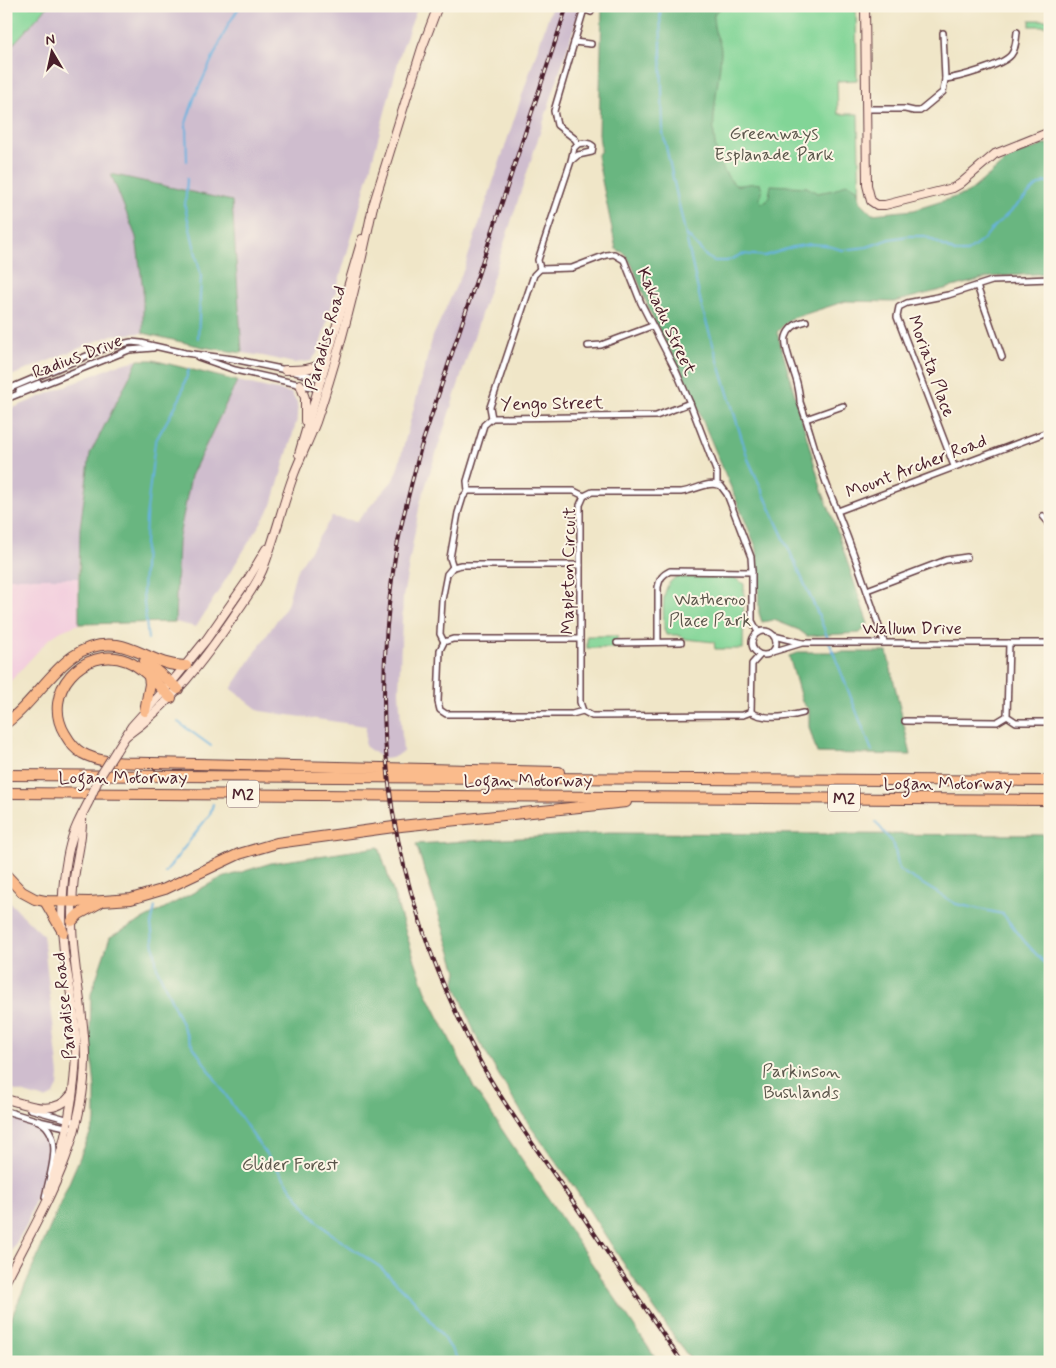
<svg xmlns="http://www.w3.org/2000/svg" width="1056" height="1368" viewBox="0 0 1056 1368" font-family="Mynerve,sans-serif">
  <rect width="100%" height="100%" fill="#fcf5e5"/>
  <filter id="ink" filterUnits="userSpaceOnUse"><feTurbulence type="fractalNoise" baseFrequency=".02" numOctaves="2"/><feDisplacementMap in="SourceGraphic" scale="10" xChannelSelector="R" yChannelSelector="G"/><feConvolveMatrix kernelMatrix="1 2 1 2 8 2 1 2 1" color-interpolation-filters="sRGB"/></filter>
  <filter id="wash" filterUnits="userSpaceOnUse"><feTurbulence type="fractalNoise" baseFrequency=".0096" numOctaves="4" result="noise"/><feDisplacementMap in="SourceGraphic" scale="20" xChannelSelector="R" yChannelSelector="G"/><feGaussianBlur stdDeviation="1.12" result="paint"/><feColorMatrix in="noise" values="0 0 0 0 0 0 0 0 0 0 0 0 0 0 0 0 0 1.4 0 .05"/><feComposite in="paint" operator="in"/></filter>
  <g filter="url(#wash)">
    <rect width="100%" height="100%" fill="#f0e6c8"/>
    <path fill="#f3cfde" d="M 6,578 L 78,578 L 79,624 L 61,631 L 49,639 L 6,686 Z"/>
    <g fill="#cfbdce">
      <path d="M 6,6 L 418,6 L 401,51 L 355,226 L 318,352 L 311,361 L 294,363 L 263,356 L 242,353 L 232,201 L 112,175 L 136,237 L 143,289 L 143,333 L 112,335 L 6,378 L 6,156 L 12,151 L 6,150 Z"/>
      <path d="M 552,6 L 581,6 L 420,503 L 403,597 L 399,691 L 403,752 L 392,758 L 383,759 L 365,746 L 366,726 L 260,711 L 231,689 L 287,605 L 296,572 L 332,517 L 357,521 L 395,478 L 433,336 L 464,269 Z"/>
      <path d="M 138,360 L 90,454 L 80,528 L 78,578 L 6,578 L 6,411 L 117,365 Z"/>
      <path d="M 237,381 L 291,393 L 297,402 L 298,416 L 272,505 L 196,627 L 175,622 L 178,542 L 191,476 Z"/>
      <path d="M 6,899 L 43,935 L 59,1075 L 58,1086 L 54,1095 L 45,1099 L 6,1088 Z"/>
      <path d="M 6,1116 L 41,1128 L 48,1141 L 47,1158 L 41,1182 L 27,1224 L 6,1260 Z"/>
    </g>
    <g fill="#82d597" stroke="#667a61">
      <path d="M 6,6 L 48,6 L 6,52 Z"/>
      <path d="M 699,6 L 856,6 L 857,80 L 837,81 L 838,114 L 858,114 L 860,219 L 724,211 L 704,175 Z"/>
      <rect x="1030" y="20" width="20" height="6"/>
      <path d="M 677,577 L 733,577 L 744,584 L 743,649 L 715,649 L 714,642 L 686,639 L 678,635 L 666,635 L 664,629 C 664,613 659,585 677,577 Z"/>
      <rect x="587" y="636" width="30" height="12"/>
    </g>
    <g fill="#69b680" stroke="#5a6a56">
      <path d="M 602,6 L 723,6 L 714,14 C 714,18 713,23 714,26 C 715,35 721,41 721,52 C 719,96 699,149 735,185 C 744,186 751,182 760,184 L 762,188 L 760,198 L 761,203 L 766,202 L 769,197 L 771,185 L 807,187 L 817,193 L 834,190 L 847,183 L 857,189 L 861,203 L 872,214 L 914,210 L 968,193 L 1010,157 L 1050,143 L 1050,273 L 991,277 L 894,302 L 846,301 L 790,319 L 777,332 L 822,491 L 832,516 L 868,624 L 860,633 L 807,636 L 799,630 L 774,620 L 762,622 L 759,613 L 757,549 L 685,379 L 650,312 L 632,265 L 624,253 L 616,249 L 597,156 L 601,150 L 599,135 Z"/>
      <path d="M 111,174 L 232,201 L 242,353 L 203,347 L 143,333 L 143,289 L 136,237 Z"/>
      <path d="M 138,360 L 153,360 L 237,381 L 191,476 L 178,542 L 175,622 L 79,624 L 79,578 L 80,528 L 90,454 Z"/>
      <path d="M 800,652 L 887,652 L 911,755 L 817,753 L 809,727 L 809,710 L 802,702 L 789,656 Z"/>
      <path d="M 609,833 L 1050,835 L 1050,1362 L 692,1362 L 635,1281 L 568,1178 L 530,1126 L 500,1077 L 476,1036 L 455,983 L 457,971 L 416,844 Z"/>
      <path d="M 379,847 L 413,955 L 427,994 L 474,1088 L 658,1362 L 6,1362 L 6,1330 L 95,1122 L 95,1088 L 90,1037 L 91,994 L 110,937 L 219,879 L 271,863 Z"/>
    </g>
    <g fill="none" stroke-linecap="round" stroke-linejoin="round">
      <g stroke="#67b2e0" stroke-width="2">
        <path d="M 660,6 L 663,133 L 702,308 L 748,459 L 819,616 L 872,751"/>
        <path d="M 187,161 L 186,123 L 195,96 L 228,25 L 240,6"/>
        <path d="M 187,179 L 185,207 L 201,276 L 198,338"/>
        <path d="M 686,234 L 707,257 L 714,261 L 727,261 L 743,254 L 765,256 L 793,247 L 810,244 L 825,245 L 842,250 L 867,247 L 890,239 L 908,236 L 925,236 L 955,252 L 967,252 L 983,240 L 991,230 L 1037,186 L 1045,182 L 1050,182"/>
        <path d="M 148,639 L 143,594 L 146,518 L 155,442 L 180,398 L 189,369"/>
        <path d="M 178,722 L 211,746"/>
        <path d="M 876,822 L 894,845 L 899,870 L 956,904 L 1003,914 L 1025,942 L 1050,969"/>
        <path d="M 165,873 L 210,814 L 213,804"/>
        <path d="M 155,907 L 151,925 L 157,968 L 189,1040 L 215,1079 L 260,1146 L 312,1216 L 331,1234 L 380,1267 L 414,1300 L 439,1331 L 460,1362"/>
      </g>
    </g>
  </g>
  <g filter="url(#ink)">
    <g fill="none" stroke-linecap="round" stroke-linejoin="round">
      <g stroke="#633d43" stroke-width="8">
        <g id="street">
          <path d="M 574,42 L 591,44"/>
          <path d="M 945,79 C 958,78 1003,65 1011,55 C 1016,49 1016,40 1017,32"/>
          <path d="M 867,109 L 905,109 L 914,111 L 920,111 L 943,92 L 945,79 L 943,33"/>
          <path d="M 578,144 L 575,139 L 557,125 L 554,111 L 584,9 L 591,12"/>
          <path d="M 540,269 L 538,260 L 571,161 L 574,148 L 578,144 C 584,143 589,142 593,146 L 592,152 L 578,155 L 571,161"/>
          <path d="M 977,286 L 1002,357"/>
          <path d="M 806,321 C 797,323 789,327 786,337 C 783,349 796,374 798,387 C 799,392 800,397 800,402 C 811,432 818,464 830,493 C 850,542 868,592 884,642"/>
          <path d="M 588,346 L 601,345 L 652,326"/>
          <path d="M 198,357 L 235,370 L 320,389"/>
          <path d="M 295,372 L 323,379"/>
          <path d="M 6,390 L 108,347 L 131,342 L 141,343 L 185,353 L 233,359 L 286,370"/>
          <path d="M 19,391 L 39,383"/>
          <path d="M 6,399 L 129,350 L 153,348"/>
          <path d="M 492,418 L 490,407 L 534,275 L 540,269 L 572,268 L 606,255 L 614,254 L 624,260 L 641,303 L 676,371 L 690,403 L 717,473 L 717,484"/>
          <path d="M 806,419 L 843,406"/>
          <path d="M 954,466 L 897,317 L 899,307 L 907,303 L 948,295 L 992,281 L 1050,279"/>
          <path d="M 468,491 L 467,481 L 484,425 L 492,418 L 656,416 L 690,403"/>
          <path d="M 838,511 L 1050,431"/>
          <path d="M 1043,516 L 1049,523 L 1050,534"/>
          <path d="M 453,567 L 450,558 L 458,513 L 463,497 L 468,491 L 574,491 L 584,496"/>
          <path d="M 867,590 L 946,560 L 967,557"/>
          <circle cx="764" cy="643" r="12"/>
          <path d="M 758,632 L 752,621 L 752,572 L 751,557 L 727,494 L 721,486 C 709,480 694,491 681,492 L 592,492 L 584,496 L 580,505 L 580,702 L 583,711 L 592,716 L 743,715 L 751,712 L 752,664 L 760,655"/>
          <path d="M 774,636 L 802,643 L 1050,643"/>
          <path d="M 580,639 L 453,639 L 444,642 L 440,650 L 438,702 L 440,710 L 446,714 L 572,714 L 583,711"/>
          <path d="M 444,642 L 440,634 L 442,600 L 447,574 L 453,567 L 461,565 L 580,565"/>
          <path d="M 658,642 L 658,587 C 660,578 662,575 670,571 L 752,572"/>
          <path d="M 617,643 L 681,642"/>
          <path d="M 1009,643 L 1007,716 L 1016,722 L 1050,722"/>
          <path d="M 772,652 L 802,643"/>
          <path d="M 751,712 C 765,721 787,717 803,713"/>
          <path d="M 905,721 L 997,722 L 1007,716"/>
          <path d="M 30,1109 L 77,1122"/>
          <path d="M 6,1111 L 39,1121 L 70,1128"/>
          <path d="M 39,1121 C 65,1135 50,1173 45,1197"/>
        </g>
      </g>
      <g stroke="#633d43" stroke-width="10">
        <g id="secondary">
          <path d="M 865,6 L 867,185 L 871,201 L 877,205 L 885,205 L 953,188 L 960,184 L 995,154 L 1050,132"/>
          <path d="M 372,209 L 422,48 L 438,6"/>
          <path d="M 285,370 C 299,370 314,370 326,361"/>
          <path d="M 300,384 L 305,398 L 305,421"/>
          <path d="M 299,454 L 362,239"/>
          <path d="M 126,736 C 170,705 204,660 234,616 C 244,601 255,587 262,571 C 275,539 282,506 294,474 C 301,456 309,440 316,422 C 340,351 358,279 373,206"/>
          <path d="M 116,751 L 132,726 L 176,677 L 206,640 L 247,581 L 266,549"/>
          <path d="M 6,1099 C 28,1105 55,1117 71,1095"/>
          <path d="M 48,1191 C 66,1147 77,1085 76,1038 C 75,1009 68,981 64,952 C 60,916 62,858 77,825 C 81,816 85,809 89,801"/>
          <path d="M 6,1281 C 44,1207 86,1140 85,1054 C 84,1009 72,966 72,921 C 72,905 72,888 75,872 C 78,853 83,835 82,816"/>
        </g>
      </g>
      <g stroke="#633d43" stroke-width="12">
        <g id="highway">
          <path d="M 147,658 L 145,661 L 178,689"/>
          <path d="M 171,698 C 158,685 144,668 127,661 C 84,644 40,693 65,734 C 69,741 74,749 82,753 C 103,765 130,762 153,763 L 559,772"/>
          <path d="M 145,711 L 150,684 L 149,677"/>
          <path d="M 6,723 C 43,697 64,638 117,645 C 141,649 158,666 186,666"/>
          <path d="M 6,775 L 1050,781"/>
          <path d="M 6,793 L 1050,800"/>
          <path d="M 6,875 L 22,892 L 35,899 L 45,901 L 89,902 L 131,899 L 165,889 L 239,854 L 277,843 L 401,826 L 626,802"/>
          <path d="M 45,901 L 63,932"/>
          <path d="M 72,921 L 79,914 L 99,903"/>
        </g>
      </g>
      <use href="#street" stroke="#fff" stroke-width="5"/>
      <use href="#secondary" stroke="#fde4d1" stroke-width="8"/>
      <use href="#highway" stroke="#fabb8c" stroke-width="10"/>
      <g stroke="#4a1f2b" stroke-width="4">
        <path id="rail" d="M 567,6 L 421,447 C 411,486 400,524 394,564 C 382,646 380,731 393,813 C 408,901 441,989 483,1067 C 505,1106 532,1143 558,1180 C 599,1240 640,1301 682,1362"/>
      </g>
      <use href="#rail" stroke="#fcf5e5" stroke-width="2" stroke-dasharray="5.5" stroke-linecap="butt"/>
      <g stroke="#633d43" stroke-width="10" stroke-linecap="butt">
        <path id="secondary-bridge" d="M 89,801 L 99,778 L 116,751"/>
      </g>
      <use href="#secondary-bridge" stroke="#fde4d1" stroke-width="8"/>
    </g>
  </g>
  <g text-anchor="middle" stroke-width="4" stroke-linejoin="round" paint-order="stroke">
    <g fill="#fcf5e5" stroke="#7f5f63" stroke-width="1">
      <rect x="227" y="780.5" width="32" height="27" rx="4"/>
      <rect x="828" y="784.5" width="32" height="27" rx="4"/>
    </g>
    <g font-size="16" font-weight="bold" fill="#4a1f2b">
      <text x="243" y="800">M2</text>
      <text x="844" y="804">M2</text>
    </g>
    <g font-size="18" fill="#5b564b" stroke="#fcf5e5">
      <text x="774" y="139">Greenways<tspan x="774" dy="21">Esplanade Park</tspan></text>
      <text x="710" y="605">Watheroo<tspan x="710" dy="21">Place Park</tspan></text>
      <text x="801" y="1077">Parkinson<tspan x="801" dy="21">Bushlands</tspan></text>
      <text x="290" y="1170">Glider Forest</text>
    </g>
    <g font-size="18" fill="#4a1f2b" stroke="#fcf5e5">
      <text transform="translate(667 321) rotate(65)" y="6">Kakadu Street</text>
      <text transform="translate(325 338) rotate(-74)" y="6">Paradise Road</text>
      <text transform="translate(77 356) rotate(-21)" y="6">Radius Drive</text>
      <text transform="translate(932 366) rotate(70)" y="6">Moriata Place</text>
      <text transform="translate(552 403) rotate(-1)" y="6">Yengo Street</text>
      <text transform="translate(916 466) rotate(-21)" y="6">Mount Archer Road</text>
      <text transform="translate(568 571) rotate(-89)" y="6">Mapleton Circuit</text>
      <text x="912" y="634">Wallum Drive</text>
      <text x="123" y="783">Logan Motorway</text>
      <text x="528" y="786">Logan Motorway</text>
      <text x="948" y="789">Logan Motorway</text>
      <text transform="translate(64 1006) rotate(-96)" y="6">Paradise Road</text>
    </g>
  </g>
  <rect width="1056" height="1368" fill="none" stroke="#fcf5e5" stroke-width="25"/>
  <g transform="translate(52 52) rotate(351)" stroke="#fcf5e5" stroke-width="4" paint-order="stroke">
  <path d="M0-4L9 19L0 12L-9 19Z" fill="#4a1f2b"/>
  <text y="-8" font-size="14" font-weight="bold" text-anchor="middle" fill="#4a1f2b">N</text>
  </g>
</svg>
